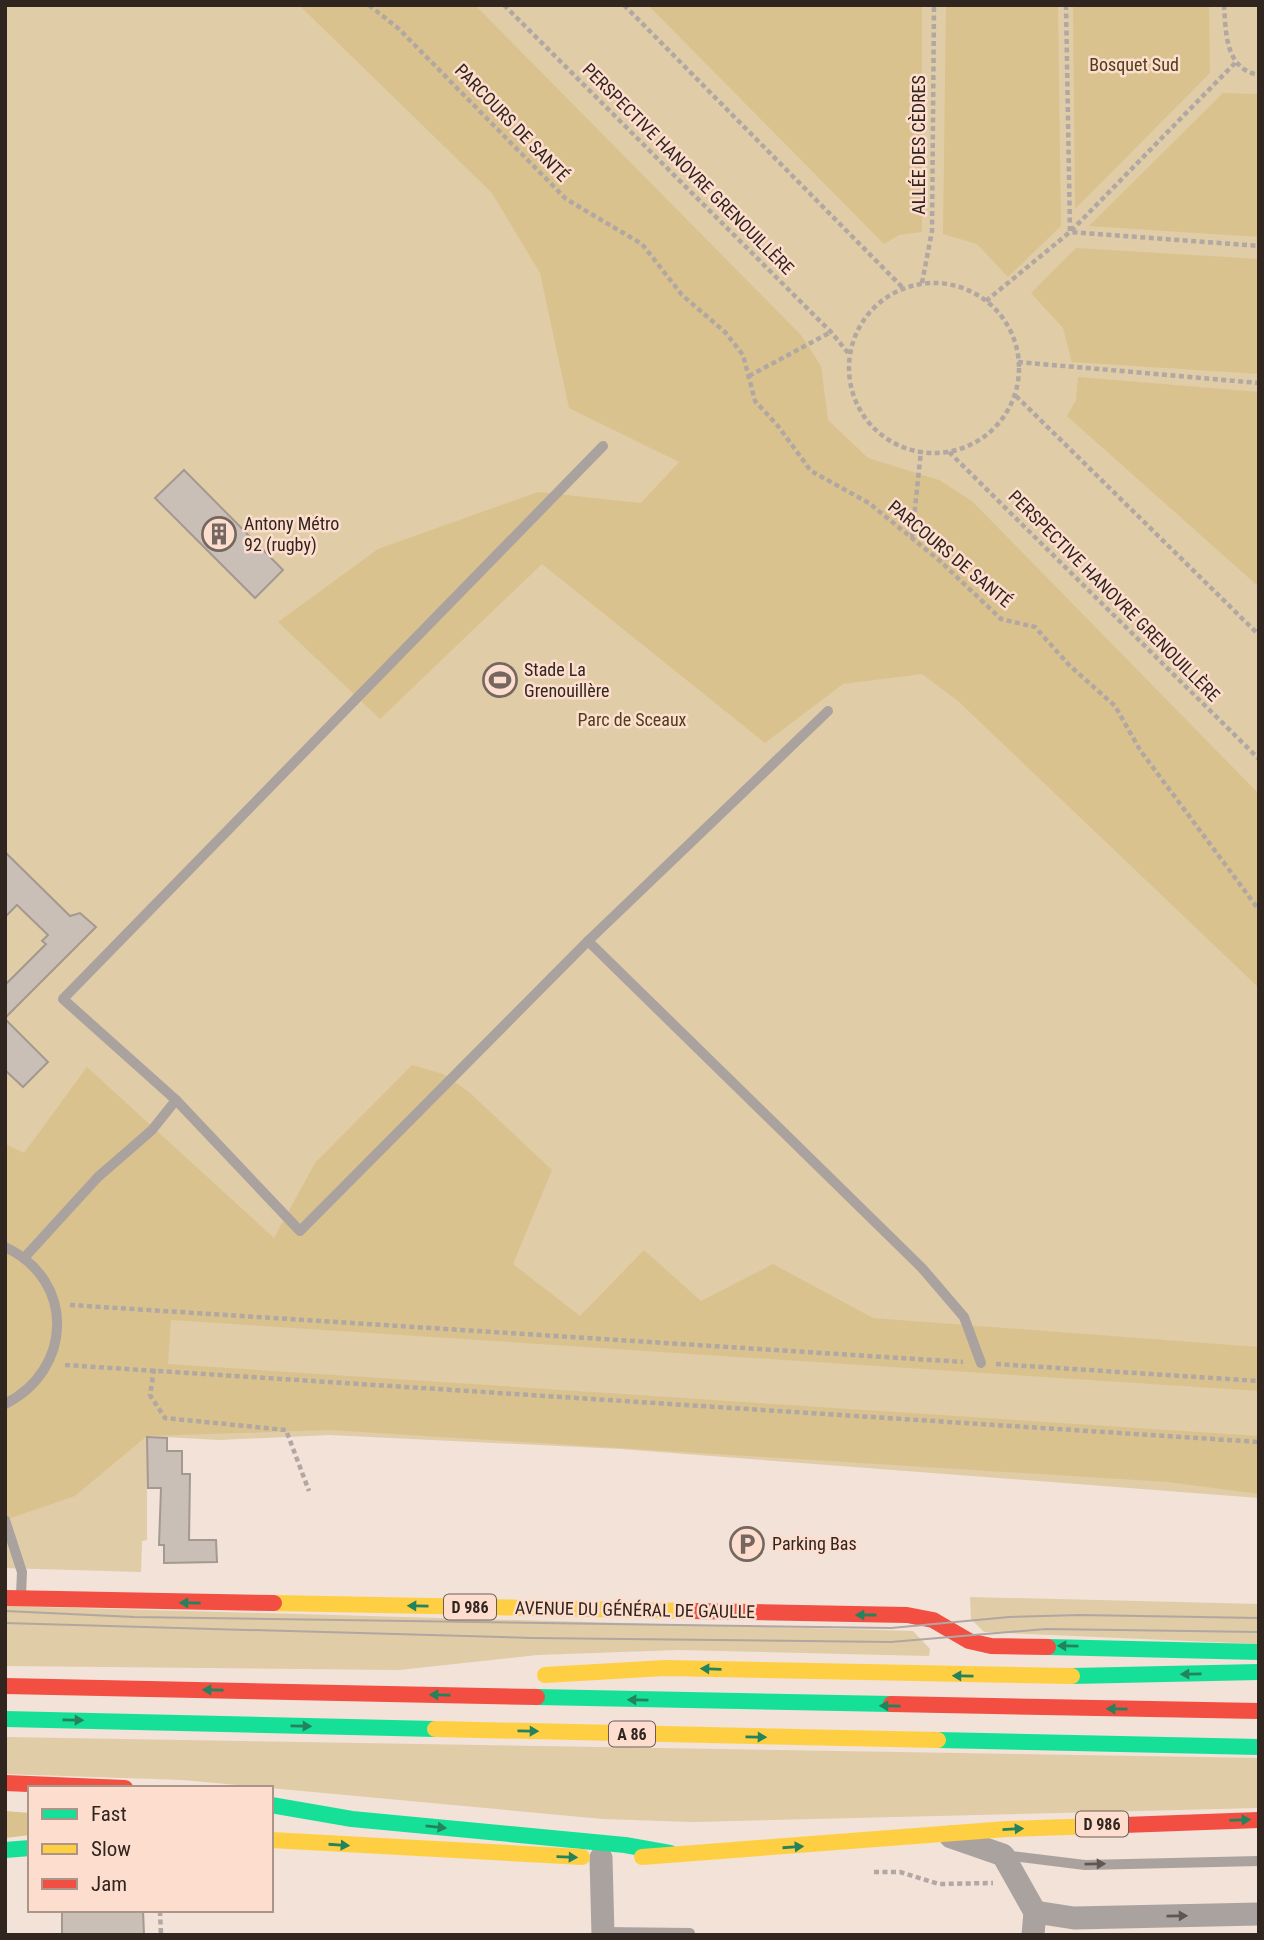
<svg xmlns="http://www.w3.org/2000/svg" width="1264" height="1940" viewBox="0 0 1264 1940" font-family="'Roboto Condensed',sans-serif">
  <rect width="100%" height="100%" fill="#f2e2d8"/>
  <g fill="#e0cca6">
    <path d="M 5,5 L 1259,5 L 1259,1498 L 620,1449 L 330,1435 L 219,1440 L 147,1436 L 147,1540 L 142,1541 L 141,1572 L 5,1568 Z"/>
    <path d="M 970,1597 L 1259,1604 L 1259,1644 L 984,1632 L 971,1619 Z"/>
    <path d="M 5,1606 L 913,1631 L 930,1649 L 929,1656 L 678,1650 L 537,1655 L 399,1670 L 5,1666 Z"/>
    <path d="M 5,1737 L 1259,1758 L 1259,1808 L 693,1822 L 603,1819 L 183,1780 L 5,1774 Z"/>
  </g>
  <g fill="#dac28e">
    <path d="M 299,5 L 475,5 L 801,335 L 821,366 L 828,420 L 868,458 L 939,480 L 972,501 L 1259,794 L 1259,988 L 958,701 L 922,674 L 843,684 L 765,743 L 542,564 L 380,719 L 278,622 L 378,549 L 538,492 L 641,503 L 679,462 L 569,408 L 540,273 L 492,193 Z"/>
    <path d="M 648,5 L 922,5 L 922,232 L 899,235 L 884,244 Z"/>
    <path d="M 946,5 L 1058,5 L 1061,226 L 1008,277 L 977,244 L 943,234 Z"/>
    <path d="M 1073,5 L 1209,5 L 1210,73 L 1075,209 Z"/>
    <path d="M 1223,93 L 1259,94 L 1259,237 L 1089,226 Z"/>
    <path d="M 1076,248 L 1259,259 L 1259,374 L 1072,362 L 1063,328 L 1031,293 Z"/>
    <path d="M 1078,377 L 1259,392 L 1259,587 L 1067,416 L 1076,400 Z"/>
    <path d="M 412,1065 L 443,1074 L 469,1092 L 552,1170 L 513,1264 L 580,1316 L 644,1250 L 701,1301 L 773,1264 L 873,1318 L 1259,1347 L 1259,1391 L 171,1320 L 168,1364 L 1259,1436 L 1259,1494 L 1168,1482 L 330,1430 L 147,1436 L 75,1496 L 5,1520 L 5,1144 L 24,1153 L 87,1067 L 274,1238 L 315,1163 Z"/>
    <path d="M 5,1811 L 30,1813 L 30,1835 L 5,1838 Z"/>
  </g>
  <g fill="#cabfb6" stroke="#a49990" stroke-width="2">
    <path d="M 184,470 L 283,570 L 255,598 L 155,498 Z"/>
    <path d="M 5,852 L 70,916 L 80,913 L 96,927 L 5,1018 L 5,985 L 46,944 L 42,941 L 48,935 L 17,905 L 5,917 Z"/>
    <path d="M 5,1019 L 48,1062 L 23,1087 L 5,1070 Z"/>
    <path d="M 147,1437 L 167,1438 L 167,1451 L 182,1451 L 182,1474 L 190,1474 L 189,1540 L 216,1540 L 217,1562 L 164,1563 L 164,1545 L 159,1545 L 161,1488 L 148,1488 Z"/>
    <path d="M 62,1910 L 143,1910 L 144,1935 L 62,1935 Z"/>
  </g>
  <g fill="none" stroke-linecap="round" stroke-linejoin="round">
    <g stroke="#b1a7a3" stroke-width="4.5" stroke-dasharray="5 3.5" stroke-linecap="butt">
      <path d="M 369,5 L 399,29 L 566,199 L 642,244 L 682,295 L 725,332 L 743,355 L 755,401 L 778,426 L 811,471 L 869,503 L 940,561 L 1001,619 L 1035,627 L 1069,665 L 1115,706 L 1140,750 L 1259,910"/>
      <path d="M 504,5 L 831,332 L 849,354"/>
      <path d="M 624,5 L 902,287"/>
      <path d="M 1066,5 L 1070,232 L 1259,246"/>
      <path d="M 1224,5 C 1226,33 1225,69 1259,75"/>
      <path d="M 922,283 L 932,231 L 934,5"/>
      <circle cx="934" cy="368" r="85"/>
      <path d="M 986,301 L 1070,232 L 1235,63"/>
      <path d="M 1018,362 L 1259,383"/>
      <path d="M 749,376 L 831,332"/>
      <path d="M 1016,396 L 1259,635"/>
      <path d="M 949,452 L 1259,759"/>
      <path d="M 912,537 L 921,451"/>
      <path d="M 70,1305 L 963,1362"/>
      <path d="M 996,1364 L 1259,1381"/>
      <path d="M 65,1365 L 1259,1442"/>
      <path d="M 154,1369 L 150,1395 L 165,1418 L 286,1430 L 309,1491"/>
      <path d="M 874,1872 L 900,1872 L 939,1884 L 993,1883"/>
      <path d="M 160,1911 L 161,1935"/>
    </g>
    <g stroke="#aaa29f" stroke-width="10">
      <path d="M 828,711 L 588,941 L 922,1268 L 964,1317 L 981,1363"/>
      <path d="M 176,1100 L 300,1231 L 588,941"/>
      <path d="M 5,1247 C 76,1280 73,1370 5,1404"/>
      <path d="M 24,1258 L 98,1177 L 152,1130 L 176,1100 L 63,999 L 603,446"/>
      <path d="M 5,1520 L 22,1572 L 21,1595"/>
      <path d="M 1003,1855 L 1085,1865 L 1259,1861"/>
      <path d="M 603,1932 L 690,1933"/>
    </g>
    <g stroke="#aaa29f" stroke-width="23">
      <path d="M 951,1837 L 1003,1855 L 1035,1912 L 1033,1935"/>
      <path d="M 601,1858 L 603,1935"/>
      <path d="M 1035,1912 L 1074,1918 L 1259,1914"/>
    </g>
    <g stroke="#16e098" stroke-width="16">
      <path d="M 1048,1647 L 1259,1652"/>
      <path d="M 1072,1676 L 1259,1672"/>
      <path d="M 537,1697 L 891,1704"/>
      <path d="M 5,1719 L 435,1729"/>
      <path d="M 938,1740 L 1259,1747"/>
      <path d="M 271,1805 L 352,1819 L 625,1845 L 670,1853"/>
      <path d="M 5,1850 L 30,1848"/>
    </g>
    <g stroke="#ffcf43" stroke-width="16">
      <path d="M 274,1603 L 693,1611"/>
      <path d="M 545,1675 L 665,1668 L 1072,1676"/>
      <path d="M 435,1729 L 938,1740"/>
      <path d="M 271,1840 L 582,1857"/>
      <path d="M 642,1857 L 1007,1829 L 1097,1826"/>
    </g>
    <g stroke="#f24e42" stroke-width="16">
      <path d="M 5,1598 L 274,1603"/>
      <path d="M 693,1611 L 907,1615 L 933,1620 L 969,1641 L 991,1646 L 1048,1647"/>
      <path d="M 5,1686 L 537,1697"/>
      <path d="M 891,1704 L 1259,1711"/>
      <path d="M 5,1783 L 125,1788"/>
      <path d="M 1097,1826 L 1259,1820"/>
    </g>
    <g stroke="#b1a6a1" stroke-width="2">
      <path d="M 5,1611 L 134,1617 L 891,1628 L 1009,1617 L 1080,1615 L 1259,1618"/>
      <path d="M 5,1623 L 533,1638 L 891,1642 L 1046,1629 L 1259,1632"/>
    </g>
  </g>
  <defs><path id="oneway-solid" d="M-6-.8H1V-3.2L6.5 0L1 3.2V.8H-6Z" transform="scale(1.75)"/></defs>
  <g fill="#24825c">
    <use href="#oneway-solid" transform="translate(190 1603) rotate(-179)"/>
    <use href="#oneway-solid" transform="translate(418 1606) rotate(-179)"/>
    <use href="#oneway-solid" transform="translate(866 1615) rotate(180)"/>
    <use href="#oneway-solid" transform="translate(1068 1646) rotate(-179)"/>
    <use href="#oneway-solid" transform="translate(711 1669) rotate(-178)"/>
    <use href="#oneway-solid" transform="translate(1191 1674) rotate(179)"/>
    <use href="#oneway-solid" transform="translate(963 1676) rotate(-179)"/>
    <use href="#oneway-solid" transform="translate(213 1690) rotate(-179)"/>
    <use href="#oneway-solid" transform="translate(440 1695) rotate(-179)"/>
    <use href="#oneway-solid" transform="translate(638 1700) rotate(-179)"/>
    <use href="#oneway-solid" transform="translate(890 1706) rotate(-179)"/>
    <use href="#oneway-solid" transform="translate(1117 1709) rotate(-179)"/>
    <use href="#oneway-solid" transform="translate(73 1720) rotate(1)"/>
    <use href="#oneway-solid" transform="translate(301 1726) rotate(1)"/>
    <use href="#oneway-solid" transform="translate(528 1731) rotate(1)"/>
    <use href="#oneway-solid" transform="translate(756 1737) rotate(1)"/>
    <use href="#oneway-solid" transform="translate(1240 1820) rotate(-2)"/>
    <use href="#oneway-solid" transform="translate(436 1827) rotate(6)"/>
    <use href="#oneway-solid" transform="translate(1013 1829) rotate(-3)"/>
    <use href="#oneway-solid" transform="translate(339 1845) rotate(4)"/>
    <use href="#oneway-solid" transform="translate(793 1847) rotate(-4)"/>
    <use href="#oneway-solid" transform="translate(567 1857) rotate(2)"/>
  </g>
  <g fill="#615752">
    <use href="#oneway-solid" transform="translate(1095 1864) rotate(-1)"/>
    <use href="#oneway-solid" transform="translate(1177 1916) rotate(-1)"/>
  </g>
  <defs>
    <g id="building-ring" transform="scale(1.75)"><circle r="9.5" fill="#fddece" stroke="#756760" stroke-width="1.5"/><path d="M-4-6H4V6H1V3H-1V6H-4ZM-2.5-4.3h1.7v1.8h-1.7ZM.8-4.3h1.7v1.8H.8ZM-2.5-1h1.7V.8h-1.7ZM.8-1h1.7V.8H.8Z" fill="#756760"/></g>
    <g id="stadium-ring" transform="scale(1.75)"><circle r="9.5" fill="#fddece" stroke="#756760" stroke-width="1.5"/><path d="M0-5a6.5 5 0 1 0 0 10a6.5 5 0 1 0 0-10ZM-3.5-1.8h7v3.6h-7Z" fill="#756760"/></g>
    <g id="parking-ring" transform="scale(1.75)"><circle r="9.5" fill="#fddece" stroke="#756760" stroke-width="1.5"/><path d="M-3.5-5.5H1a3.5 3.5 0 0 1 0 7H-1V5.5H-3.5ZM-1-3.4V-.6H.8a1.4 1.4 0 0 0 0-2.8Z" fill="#756760"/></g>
  </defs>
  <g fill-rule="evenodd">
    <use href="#building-ring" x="219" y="534"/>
    <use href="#stadium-ring" x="500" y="680"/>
    <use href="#parking-ring" x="747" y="1544"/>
  </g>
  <g text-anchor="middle" stroke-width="5" stroke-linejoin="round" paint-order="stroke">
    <g fill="#fddece" stroke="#6e5c54" stroke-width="2">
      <rect x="444" y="1594.5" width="52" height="25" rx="5"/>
      <rect x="609" y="1721.5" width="46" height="25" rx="5"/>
      <rect x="1076" y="1811.5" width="52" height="25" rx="5"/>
    </g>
    <g font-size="16" font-weight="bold" fill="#31251f">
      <text x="470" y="1613">D 986</text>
      <text x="632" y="1740">A 86</text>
      <text x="1102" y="1830">D 986</text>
    </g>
    <g font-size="18" fill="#4c3f1a" stroke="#fddece">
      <text x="1134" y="71">Bosquet Sud</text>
      <text x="632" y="726">Parc de Sceaux</text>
    </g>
    <g font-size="18" fill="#31251f" stroke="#fddece">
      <text transform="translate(512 123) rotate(46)" y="6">PARCOURS DE SANTÉ</text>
      <text transform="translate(919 145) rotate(-90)" y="6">ALLÉE DES CÈDRES</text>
      <text transform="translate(688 169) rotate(45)" y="6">PERSPECTIVE HANOVRE GRENOUILLÈRE</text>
      <text transform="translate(950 554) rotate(40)" y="6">PARCOURS DE SANTÉ</text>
      <text transform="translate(1114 596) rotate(45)" y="6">PERSPECTIVE HANOVRE GRENOUILLÈRE</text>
      <text transform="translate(635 1610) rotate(1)" y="6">AVENUE DU GÉNÉRAL DE GAULLE</text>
    </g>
    <g font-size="18" fill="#31251f" stroke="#fddece" text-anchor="start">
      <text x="244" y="530">Antony Métro<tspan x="244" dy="21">92 (rugby)</tspan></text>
      <text x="524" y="676">Stade La<tspan x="524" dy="21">Grenouillère</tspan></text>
      <text x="772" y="1550">Parking Bas</text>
    </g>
  </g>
  <rect width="1264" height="1940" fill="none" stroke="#31251f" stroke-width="14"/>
  <rect x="28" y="1786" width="245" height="126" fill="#fddece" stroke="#ab9488" stroke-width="2"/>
  <rect x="42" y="1809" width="35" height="10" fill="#16e098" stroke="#ab9488" stroke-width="2"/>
  <text x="91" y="1821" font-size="21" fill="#31251f">Fast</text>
  <rect x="42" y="1844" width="35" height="10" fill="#ffcf43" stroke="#ab9488" stroke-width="2"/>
  <text x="91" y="1856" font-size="21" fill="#31251f">Slow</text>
  <rect x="42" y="1879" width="35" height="10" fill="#f24e42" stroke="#ab9488" stroke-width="2"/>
  <text x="91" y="1891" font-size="21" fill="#31251f">Jam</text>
</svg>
